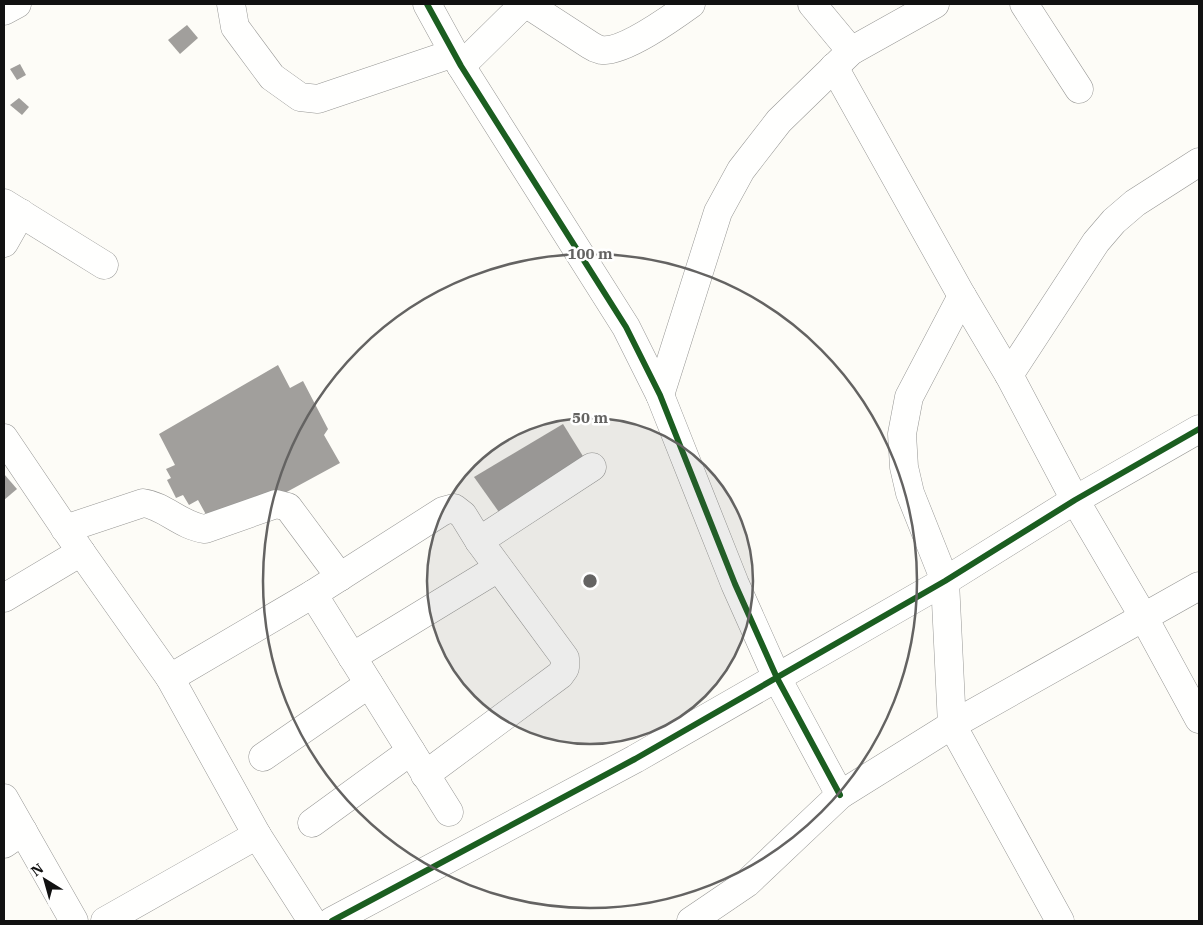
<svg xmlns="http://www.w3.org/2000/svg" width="1203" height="925" viewBox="0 0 1203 925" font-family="'IBM Plex Serif',serif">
  <rect width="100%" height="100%" fill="#fdfcf7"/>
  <g fill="#a19f9c">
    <path d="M 187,25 L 198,38 L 180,54 L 168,40 Z"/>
    <path d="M 20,64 L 26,75 L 17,80 L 10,69 Z"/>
    <path d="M 19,98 L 29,107 L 22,115 L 10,105 Z"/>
    <path d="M 278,365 L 290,388 L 303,381 L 328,429 L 324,435 L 340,463 L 215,531 L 198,500 L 189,505 L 183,495 L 176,498 L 167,480 L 171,478 L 166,469 L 175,465 L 159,434 Z"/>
    <path d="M 563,424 L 586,461 L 501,515 L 474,477 Z"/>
    <path d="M 4,474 L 17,489 L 4,500 Z"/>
  </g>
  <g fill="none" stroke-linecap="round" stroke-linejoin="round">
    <g stroke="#979795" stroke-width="29">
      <g id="minor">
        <path d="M 231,4 L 235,27 L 272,77 L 300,97 L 318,99 L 454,53"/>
        <path d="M 427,4 L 461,66 L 626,327 L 660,395 L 735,584 L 777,678 L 840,795"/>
        <path d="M 527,4 L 590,45 C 593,47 597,49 601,50 C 623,53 673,17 691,4"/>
        <path d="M 812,4 L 851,51"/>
        <path d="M 1024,4 L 1079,89"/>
        <path d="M 4,11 L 17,4"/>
        <path d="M 461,66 L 524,4"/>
        <path d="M 834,67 L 962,296 L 1009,375 L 1075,500 L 1143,616 L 1199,719"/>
        <path d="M 4,203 L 104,265"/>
        <path d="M 4,243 L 21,213"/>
        <path d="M 962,296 L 909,397 L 902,434 L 904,467 L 910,493 L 945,581 L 952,725 L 1060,921"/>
        <path d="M 1009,375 L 1096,242 L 1114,221 L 1135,203 L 1199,162"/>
        <path d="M 660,395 L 718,212 L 741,170 L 779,121 L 851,51 L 935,4"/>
        <path d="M 4,438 L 81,552 L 170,678 L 257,835 L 312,921"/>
        <path d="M 65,529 L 143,503 C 165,506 181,526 205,529 L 276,504 L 288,507 L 340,577"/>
        <path d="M 479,541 L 592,467"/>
        <path d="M 313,594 L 449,812"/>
        <path d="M 4,598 L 81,552"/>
        <path d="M 352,657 L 498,568"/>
        <path d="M 170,678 L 313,594 L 443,511 L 454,508 L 463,515 L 479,541 L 565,658 L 565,668 L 560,675 L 425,775"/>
        <path d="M 263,757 L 369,684"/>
        <path d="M 4,798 L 74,921"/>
        <path d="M 312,823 L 411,751"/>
        <path d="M 4,844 L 23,831"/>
        <path d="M 105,921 L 257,835"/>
        <path d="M 332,921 L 635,759 L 945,581 L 1075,500 L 1199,429"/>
        <path d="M 691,921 L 747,883 L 840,795 L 952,725 L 1199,586"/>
      </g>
    </g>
    <use href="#minor" stroke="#fffffe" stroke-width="28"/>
    <g stroke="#fff" stroke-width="9">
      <g id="cycleway">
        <path d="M 427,4 L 461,66 L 626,327 L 660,395 L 735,584 L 777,678 L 840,795"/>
        <path d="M 332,921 L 635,759 L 945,581 L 1075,500 L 1199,429"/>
      </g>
    </g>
    <use href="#cycleway" stroke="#1b5e20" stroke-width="6"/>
  </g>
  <circle cx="590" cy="581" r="163" fill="#646362" fill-opacity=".12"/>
  <g fill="none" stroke="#646362" stroke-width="2.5">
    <circle cx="590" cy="581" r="163"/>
    <circle cx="590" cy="581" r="327"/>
  </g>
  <circle cx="590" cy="581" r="8" fill="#646362" stroke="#fff" stroke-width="2.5"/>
  <g font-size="15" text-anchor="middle" font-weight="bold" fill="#646362" stroke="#fff" stroke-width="5" stroke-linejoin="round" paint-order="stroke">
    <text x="590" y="259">100 m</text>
    <text x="590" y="423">50 m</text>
  </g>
  <rect width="1203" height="925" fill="none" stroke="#111111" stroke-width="10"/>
  <g transform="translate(45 880) rotate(323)" stroke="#ffffff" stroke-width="4" paint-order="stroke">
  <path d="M0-4L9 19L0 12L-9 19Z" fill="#111111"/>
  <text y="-8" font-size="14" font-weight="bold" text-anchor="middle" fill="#111111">N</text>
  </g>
</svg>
